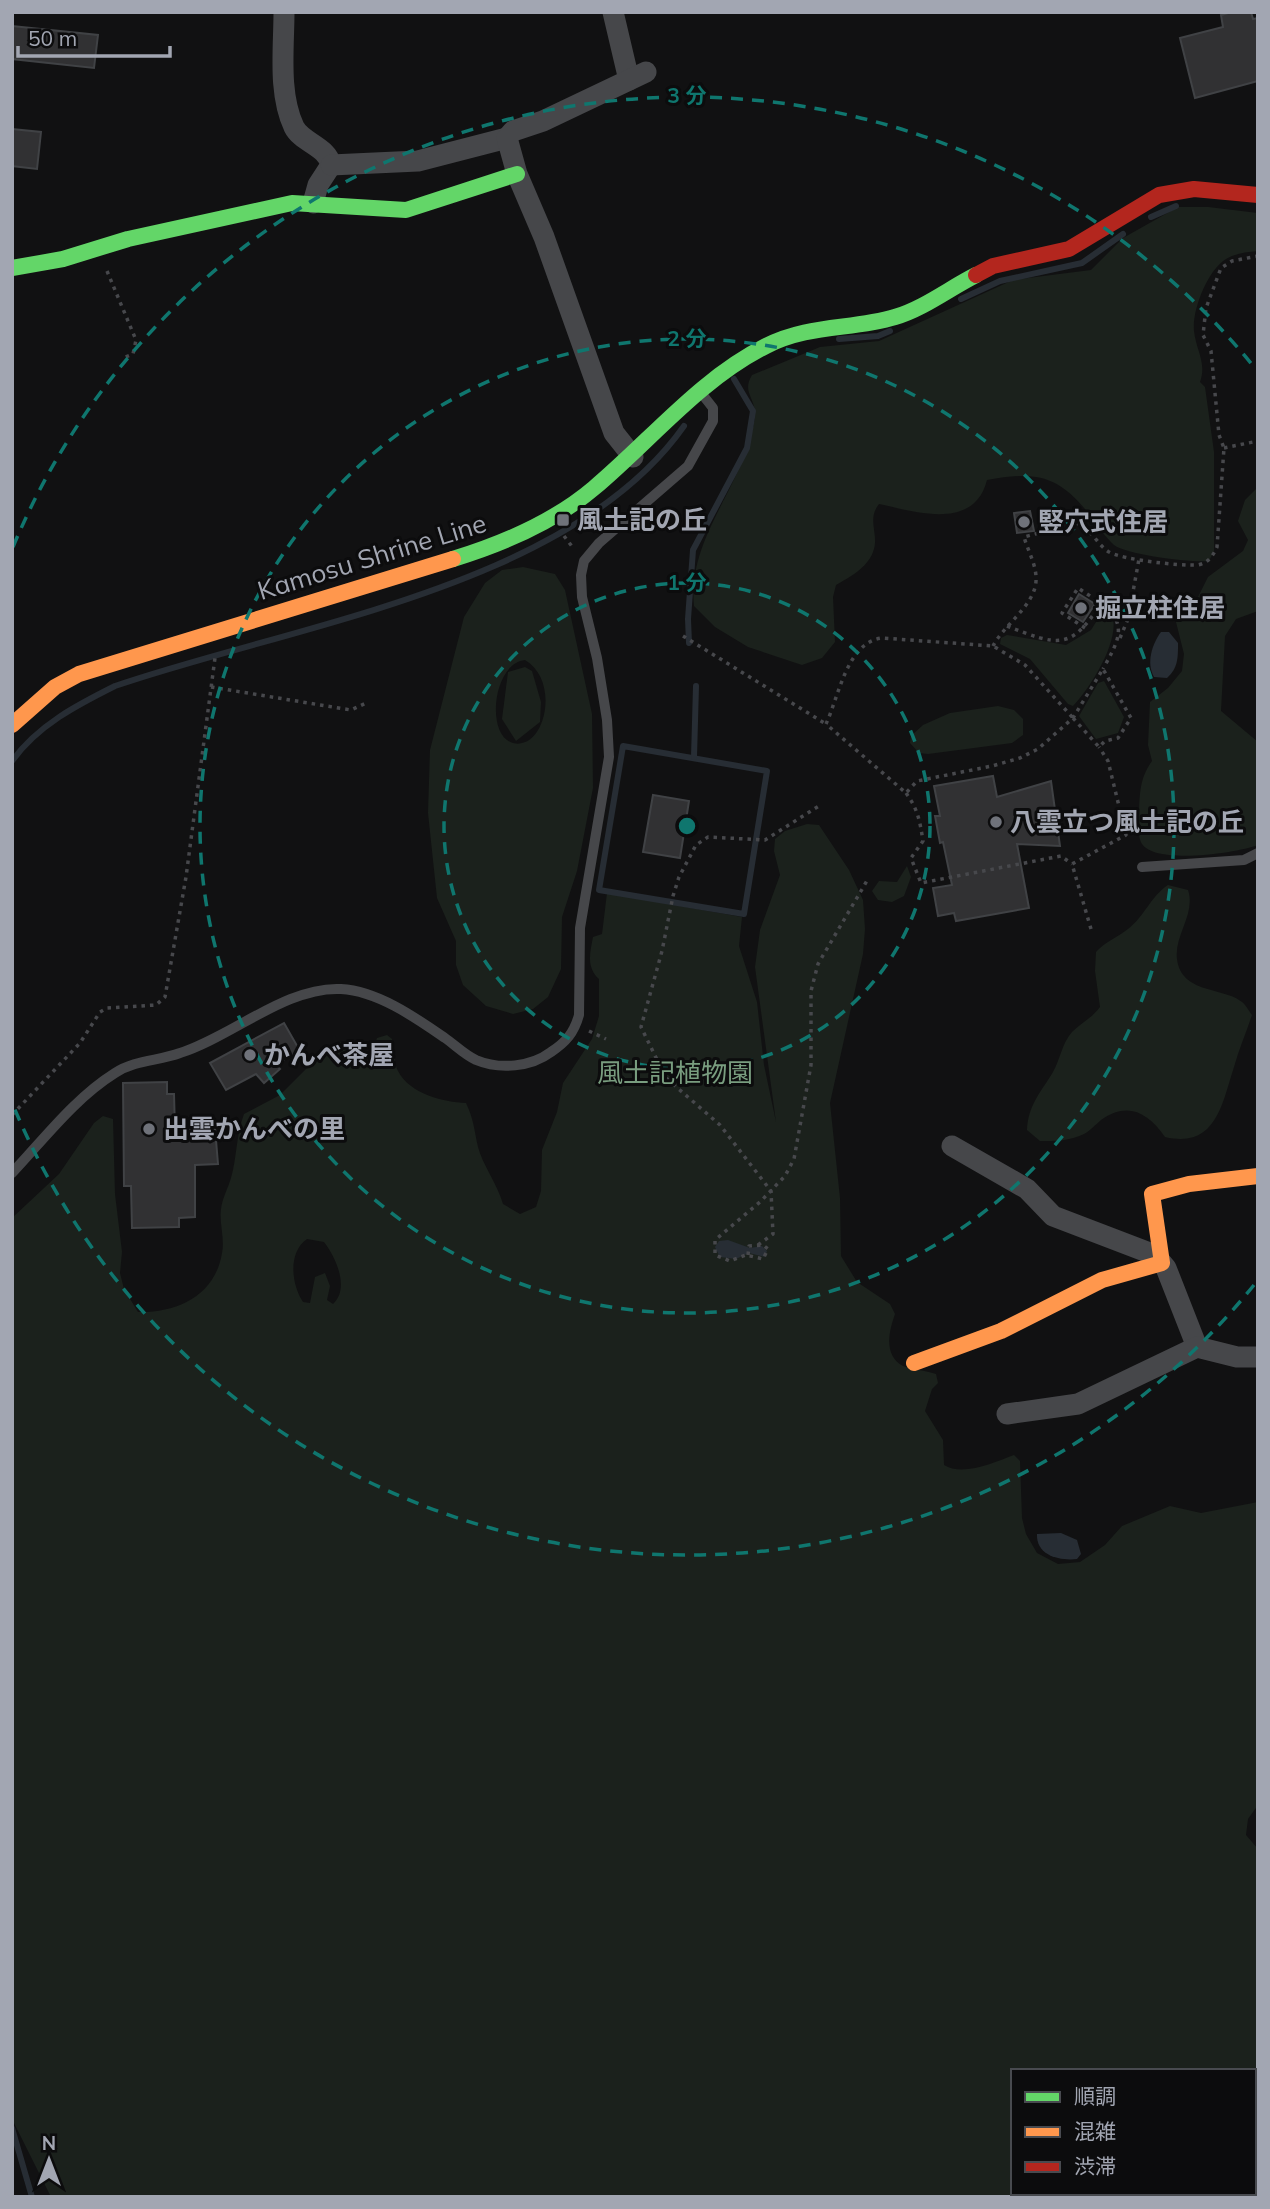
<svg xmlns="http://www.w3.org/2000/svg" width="1270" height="2209" viewBox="0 0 1270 2209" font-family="Mulish,'Noto Sans JP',sans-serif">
  <rect width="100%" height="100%" fill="#111112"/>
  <g fill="#1b211c" fill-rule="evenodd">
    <path d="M 1178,207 L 1208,207 L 1258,213 L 1258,251 C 1247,252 1236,253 1226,259 C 1208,270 1192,309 1194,331 C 1196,350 1207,363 1200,382 L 1205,387 L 1214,452 L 1214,551 L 1209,561 C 1192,563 1127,555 1114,545 C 1105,537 1097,525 1090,515 C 1058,475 1037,471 987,480 C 974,532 913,511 879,504 C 866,520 880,535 873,552 C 867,568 850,577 836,585 L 833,597 L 835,642 L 822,658 L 802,665 L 748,647 L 715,627 L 694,606 C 688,543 733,498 749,441 C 752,432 756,419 755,410 C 752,395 743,390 752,375 L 820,347 L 879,341 L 1013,280 L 1091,270 L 1123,238 Z"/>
    <path d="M 1256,489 L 1258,611 L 1236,619 L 1225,636 L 1221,711 L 1258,742 L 1258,845 C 1237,853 1156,865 1142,844 C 1137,836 1139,822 1139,812 C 1140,791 1140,778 1152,761 L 1148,745 L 1150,702 L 1168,688 L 1182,671 L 1184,654 L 1176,622 L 1178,613 L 1197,599 L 1208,577 L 1243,551 L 1248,540 L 1238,521 L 1245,500 Z"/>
    <path d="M 523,567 L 555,574 L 565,590 L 592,714 L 593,788 L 577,871 L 562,917 L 561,969 L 548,997 L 533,1009 L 513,1014 L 486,1006 L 463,985 L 456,965 L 456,941 L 437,898 L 428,813 L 430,750 L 464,617 L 485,583 L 502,570 ZM 525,660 C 561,681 545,751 513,743 C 485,736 493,663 525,660 Z"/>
    <path d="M 1103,611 L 1110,611 C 1125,634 1090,689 1073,706 L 1068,704 L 1030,659 L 1000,644 L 1001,638 L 1007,635 L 1066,645 L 1091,630 Z"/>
    <path d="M 525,667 L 532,671 L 541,702 L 540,722 L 516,741 L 502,719 L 508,672 Z"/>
    <path d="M 1104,681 L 1124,717 L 1118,733 L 1096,739 L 1079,716 L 1098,683 Z"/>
    <path d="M 998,706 L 1014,710 L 1023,719 L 1023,735 L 1012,743 L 928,754 L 919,753 L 910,743 L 911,736 L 923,725 L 950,713 Z"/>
    <path d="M 807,824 L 819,825 L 849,870 L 863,900 L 865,929 L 863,954 L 830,1103 L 840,1198 L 841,1256 L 857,1282 L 890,1304 L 895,1314 C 889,1331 883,1355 903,1366 C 912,1370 925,1370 936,1374 L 938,1383 L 932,1389 L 925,1411 L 943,1440 L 944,1465 C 963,1477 995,1462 1014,1455 L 1020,1461 L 1022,1518 L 1026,1534 L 1037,1553 L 1058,1564 L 1080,1562 L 1105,1545 L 1122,1526 L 1170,1506 L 1201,1513 L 1258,1502 L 1258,1805 L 1248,1819 L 1246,1835 L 1258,1849 L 1258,2197 L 51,2197 L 12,2119 L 12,1218 L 59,1174 L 94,1123 L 103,1116 L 113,1119 L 115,1194 L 122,1252 L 120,1273 L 124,1289 L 138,1312 C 177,1313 215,1296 222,1253 C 225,1239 219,1223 221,1209 C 222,1199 228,1188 231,1178 C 237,1157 236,1135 244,1114 L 280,1095 L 330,1045 L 345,1041 L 366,1056 L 372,1054 L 377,1038 L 387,1035 L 392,1039 C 394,1048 394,1064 398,1071 C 410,1094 443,1102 466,1103 C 474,1120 474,1129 478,1147 C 483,1166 497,1183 503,1204 L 520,1214 L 536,1207 L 541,1191 L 542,1150 L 557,1112 L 563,1083 L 592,1039 L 599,1016 L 599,979 C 586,967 590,953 593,937 L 602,934 L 607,893 L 742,917 L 739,946 L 757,1002 L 764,1065 L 776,1122 L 755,967 L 760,930 L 780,875 L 774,851 L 775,839 L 785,831 ZM 307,1239 L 324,1242 C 336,1257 350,1289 333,1304 L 327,1300 L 330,1286 L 325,1273 L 315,1277 L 310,1303 L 303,1302 C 291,1284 288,1252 307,1239 ZM 1013,2071 L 1254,2071 L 1254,2193 L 1013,2193 Z"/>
    <path d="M 907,866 L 911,877 L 904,896 L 892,902 L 878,900 L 872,891 L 879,881 L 897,882 Z"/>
    <path d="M 1168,885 L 1188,890 C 1196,914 1174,935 1177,959 C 1181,994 1224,987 1242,1002 C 1246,1005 1249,1011 1252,1015 C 1246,1033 1239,1049 1234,1067 C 1222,1104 1216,1149 1165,1137 C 1148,1112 1127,1101 1101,1120 C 1095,1125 1090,1131 1084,1134 C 1070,1141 1055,1141 1040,1141 L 1027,1130 C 1028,1105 1041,1092 1053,1072 C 1060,1060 1062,1043 1072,1032 C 1081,1023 1091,1019 1100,1007 L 1095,971 L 1096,952 C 1106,941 1117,938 1128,929 C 1145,916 1150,897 1168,885 Z"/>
  </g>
  <g fill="#272d34">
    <path d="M 1161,632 L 1169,632 L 1178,643 C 1178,658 1178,668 1167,678 L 1154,677 C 1146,663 1152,644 1161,632 Z"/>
    <path d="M 728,1240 L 750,1248 L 762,1246 L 767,1251 L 765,1257 L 749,1253 L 736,1259 L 720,1257 L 715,1247 L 719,1241 Z"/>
    <path d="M 1061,1533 L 1077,1540 L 1081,1554 L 1077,1559 C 1060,1561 1036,1556 1037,1534 Z"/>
  </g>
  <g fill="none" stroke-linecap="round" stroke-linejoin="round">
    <g stroke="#272d34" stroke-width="6">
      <path d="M 1151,217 L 1176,206"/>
      <path d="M 961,299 L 1000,281 L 1082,263 L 1123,234"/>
      <path d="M 839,339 L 878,336 L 890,331"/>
      <path d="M 689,643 L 688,619 L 693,550 L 747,448 L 753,411 L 734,379"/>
      <path d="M 623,746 L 767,771 L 744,914 L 599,890 Z"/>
      <path d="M 694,757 L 696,686"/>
      <path d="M 12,761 C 38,725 77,705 115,686 C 292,625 571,587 684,426"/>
      <path d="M 12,2128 L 32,2197"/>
    </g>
  </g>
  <g fill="#313133" stroke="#404245" stroke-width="2">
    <path d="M 1232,12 L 1251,12 L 1253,19 L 1258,18 L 1258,81 L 1195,98 L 1180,38 L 1223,27 L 1221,15 Z"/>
    <path d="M 12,26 L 98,35 L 94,68 L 12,59 Z"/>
    <path d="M 12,129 L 41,132 L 37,169 L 12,166 Z"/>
    <path d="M 1030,511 L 1034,531 L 1017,533 L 1014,513 Z"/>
    <path d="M 1079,594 L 1095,604 L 1083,622 L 1068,613 Z"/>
    <path d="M 993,776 L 997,797 L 1051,781 L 1060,846 L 1017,844 L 1029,908 L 956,921 L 954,913 L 938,916 L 933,888 L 952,885 L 943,842 L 940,843 L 935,816 L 940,816 L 934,786 Z"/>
    <path d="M 653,795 L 689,801 L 680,858 L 643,852 Z"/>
    <path d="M 284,1023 L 300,1051 L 275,1064 L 280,1069 L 264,1083 L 256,1074 L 226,1090 L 210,1063 Z"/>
    <path d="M 167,1082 L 167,1094 L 174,1094 L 175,1130 L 215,1128 L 218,1164 L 195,1165 L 195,1217 L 179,1218 L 179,1227 L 132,1228 L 131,1186 L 124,1186 L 123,1083 Z"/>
  </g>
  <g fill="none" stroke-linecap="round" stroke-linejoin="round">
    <g stroke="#47484c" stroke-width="3.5" stroke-dasharray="3.5 5" stroke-linecap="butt">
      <path d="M 107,271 L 136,340 L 133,354 L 123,358"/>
      <path d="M 1224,448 L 1258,441"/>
      <path d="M 564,536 L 574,549"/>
      <path d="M 1007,626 C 1058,646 1071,651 1101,603 C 1130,625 1117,643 1103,669"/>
      <path d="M 1085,628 L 1062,613 L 1078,588 L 1101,603"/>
      <path d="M 683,636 L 826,724"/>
      <path d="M 1120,638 L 1128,619 L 1139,559"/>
      <path d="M 993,646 C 1003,626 1035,605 1036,581 C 1037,566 1028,551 1024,537 L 1076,523 C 1091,527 1096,544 1109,552 C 1124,560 1180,566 1198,565 C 1208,563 1213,556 1217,547 L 1224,448 L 1219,435 L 1211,351 L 1203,335 L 1206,308 L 1221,268 L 1232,261 L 1258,256"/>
      <path d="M 211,687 L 351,710 L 366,703"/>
      <path d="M 1073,718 L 1099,747 L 1105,741 L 1118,738 L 1131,718 L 1103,669 L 1073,718 L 1038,749 L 1020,758 L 992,766 L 917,781 L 906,793 L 826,724 C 839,696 847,642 882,638 L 993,646 L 1025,665 L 1073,718"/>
      <path d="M 906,793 C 918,809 920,822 923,841 L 911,858 L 921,883 L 1061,856 L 1072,864"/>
      <path d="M 1091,929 L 1072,864 L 1126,835 L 1108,761 L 1099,747"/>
      <path d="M 589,1031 L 606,1039"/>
      <path d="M 12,1115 L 80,1043 L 100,1012 L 107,1008 L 156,1005 L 165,997 L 186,877 L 215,658"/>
      <path d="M 758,1245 L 773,1234 L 771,1191 L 720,1125 L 666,1078 L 641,1027 L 662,951 L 673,896 L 679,877 L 696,845 L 708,837 L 765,840 L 822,804"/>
      <path d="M 748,1255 L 749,1246 L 763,1245 L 768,1249 L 763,1259 L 746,1255 L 730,1261 L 715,1255 L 715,1240 L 760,1202 L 785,1176 L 794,1159 L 811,1065 L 811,991 L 818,964 L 868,879"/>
    </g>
    <g stroke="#46474a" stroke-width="10">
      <path d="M 1142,867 L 1244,860 L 1258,853"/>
      <path d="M 12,1173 C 44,1139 75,1098 115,1073 C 135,1060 158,1061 180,1053 C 231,1037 287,986 341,989 C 378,991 416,1018 445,1038 C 455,1045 465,1055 476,1060 C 500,1070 531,1067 551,1052 C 566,1042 574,1033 579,1015 L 580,928 L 609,757 L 607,720 L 597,658 L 582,597 L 581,575 L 584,561 L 599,543 L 688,466 L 713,421 L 713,408 L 702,394"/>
    </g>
    <g stroke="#46474a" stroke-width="21">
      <path d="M 284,12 C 284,48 278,93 294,127 C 302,143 327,146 331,165 L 318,185 L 313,203"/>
      <path d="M 613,12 L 629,80"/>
      <path d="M 331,165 L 418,161 L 507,138"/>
      <path d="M 633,457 L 614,433 L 544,237 L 517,174 L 507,138 L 513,131 L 543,121 L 646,72"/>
      <path d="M 952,1146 L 1027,1189 L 1053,1216 L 1155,1255 L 1166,1268 L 1197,1347"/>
      <path d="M 1007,1414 L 1078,1404 L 1197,1347 L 1237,1357 L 1258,1357"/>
    </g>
    <g stroke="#63d668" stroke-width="16">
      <path d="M 12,268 L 63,259 L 128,239 L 292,203 L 406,210 L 517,174"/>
      <path d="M 453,559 C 502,544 554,522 594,488 C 650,441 700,379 766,346 C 809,324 852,330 895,317 C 923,309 950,288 976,275"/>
    </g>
    <g stroke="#ff974d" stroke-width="16">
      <path d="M 12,725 L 55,687 L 79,674 L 453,559"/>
      <path d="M 914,1363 L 1001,1331 L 1102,1280 L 1162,1263 L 1152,1194 L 1189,1184 L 1258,1176"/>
    </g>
    <path stroke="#b3261e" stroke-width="16" d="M 976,275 L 993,266 L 1069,249 L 1159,195 L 1194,189 L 1258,195"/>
  </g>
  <g fill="none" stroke="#0f766e" stroke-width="3.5" stroke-dasharray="12 9">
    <circle cx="687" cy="826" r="243"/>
    <circle cx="687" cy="826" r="487"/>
    <path d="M1254 1285A730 730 0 0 1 13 1105M13 547A730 730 0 0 1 1254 367"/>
  </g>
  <g fill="#6f727a" stroke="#0c0c0d" stroke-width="2.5">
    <rect x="556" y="513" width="14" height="14" rx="3.5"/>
    <circle cx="1024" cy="522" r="7"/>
    <circle cx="1081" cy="608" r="7"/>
    <circle cx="996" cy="822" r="7"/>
    <circle cx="250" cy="1055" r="7"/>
    <circle cx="149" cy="1129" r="7"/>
  </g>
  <g text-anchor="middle" stroke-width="6" stroke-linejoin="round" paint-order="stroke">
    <g font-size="26" font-weight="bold" fill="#a2a6b2" stroke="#0c0c0d" text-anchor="start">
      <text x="577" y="529">風土記の丘</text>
      <text x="1038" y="531">竪穴式住居</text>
      <text x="1095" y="617">掘立柱住居</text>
      <text x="1010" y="831">八雲立つ風土記の丘</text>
      <text x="264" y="1064">かんべ茶屋</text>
      <text x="163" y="1138">出雲かんべの里</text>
    </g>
    <g font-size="26" fill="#a2a6b2" stroke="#0c0c0d">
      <text transform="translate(372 557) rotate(-17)" y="9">Kamosu Shrine Line</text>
    </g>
    <g font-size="26" fill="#799d7f" stroke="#0c0c0d">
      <text x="675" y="1082">風土記植物園</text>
    </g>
  </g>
  <circle cx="687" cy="826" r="10" fill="#0f766e" stroke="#0c0c0d" stroke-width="3.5"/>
  <g font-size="21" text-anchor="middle" font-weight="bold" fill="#0f766e" stroke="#0c0c0d" stroke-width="6" stroke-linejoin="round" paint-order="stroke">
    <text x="687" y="103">3 分</text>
    <text x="687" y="346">2 分</text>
    <text x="687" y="590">1 分</text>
  </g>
  <rect width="1270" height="2209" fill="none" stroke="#a2a6b2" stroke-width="28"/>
  <rect x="1011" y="2069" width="245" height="126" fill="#0c0c0d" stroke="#484a4f" stroke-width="2"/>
  <rect x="1025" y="2092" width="35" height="10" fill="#63d668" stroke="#484a4f" stroke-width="2"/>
  <text x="1074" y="2104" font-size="21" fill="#a2a6b2">順調</text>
  <rect x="1025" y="2127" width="35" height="10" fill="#ff974d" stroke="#484a4f" stroke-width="2"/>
  <text x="1074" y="2139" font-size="21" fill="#a2a6b2">混雑</text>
  <rect x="1025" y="2162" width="35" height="10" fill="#b3261e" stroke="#484a4f" stroke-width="2"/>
  <text x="1074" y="2174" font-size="21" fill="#a2a6b2">渋滞</text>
  <g transform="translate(49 2160)" stroke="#0c0c0d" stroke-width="5" paint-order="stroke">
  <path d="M0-5L12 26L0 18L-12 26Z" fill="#a2a6b2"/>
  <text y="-10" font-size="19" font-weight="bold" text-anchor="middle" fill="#a2a6b2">N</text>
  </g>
  <path d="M18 46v10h152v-10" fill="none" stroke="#a2a6b2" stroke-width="3.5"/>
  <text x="28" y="46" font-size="21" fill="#a2a6b2" stroke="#0c0c0d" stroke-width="5" paint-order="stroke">50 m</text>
</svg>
